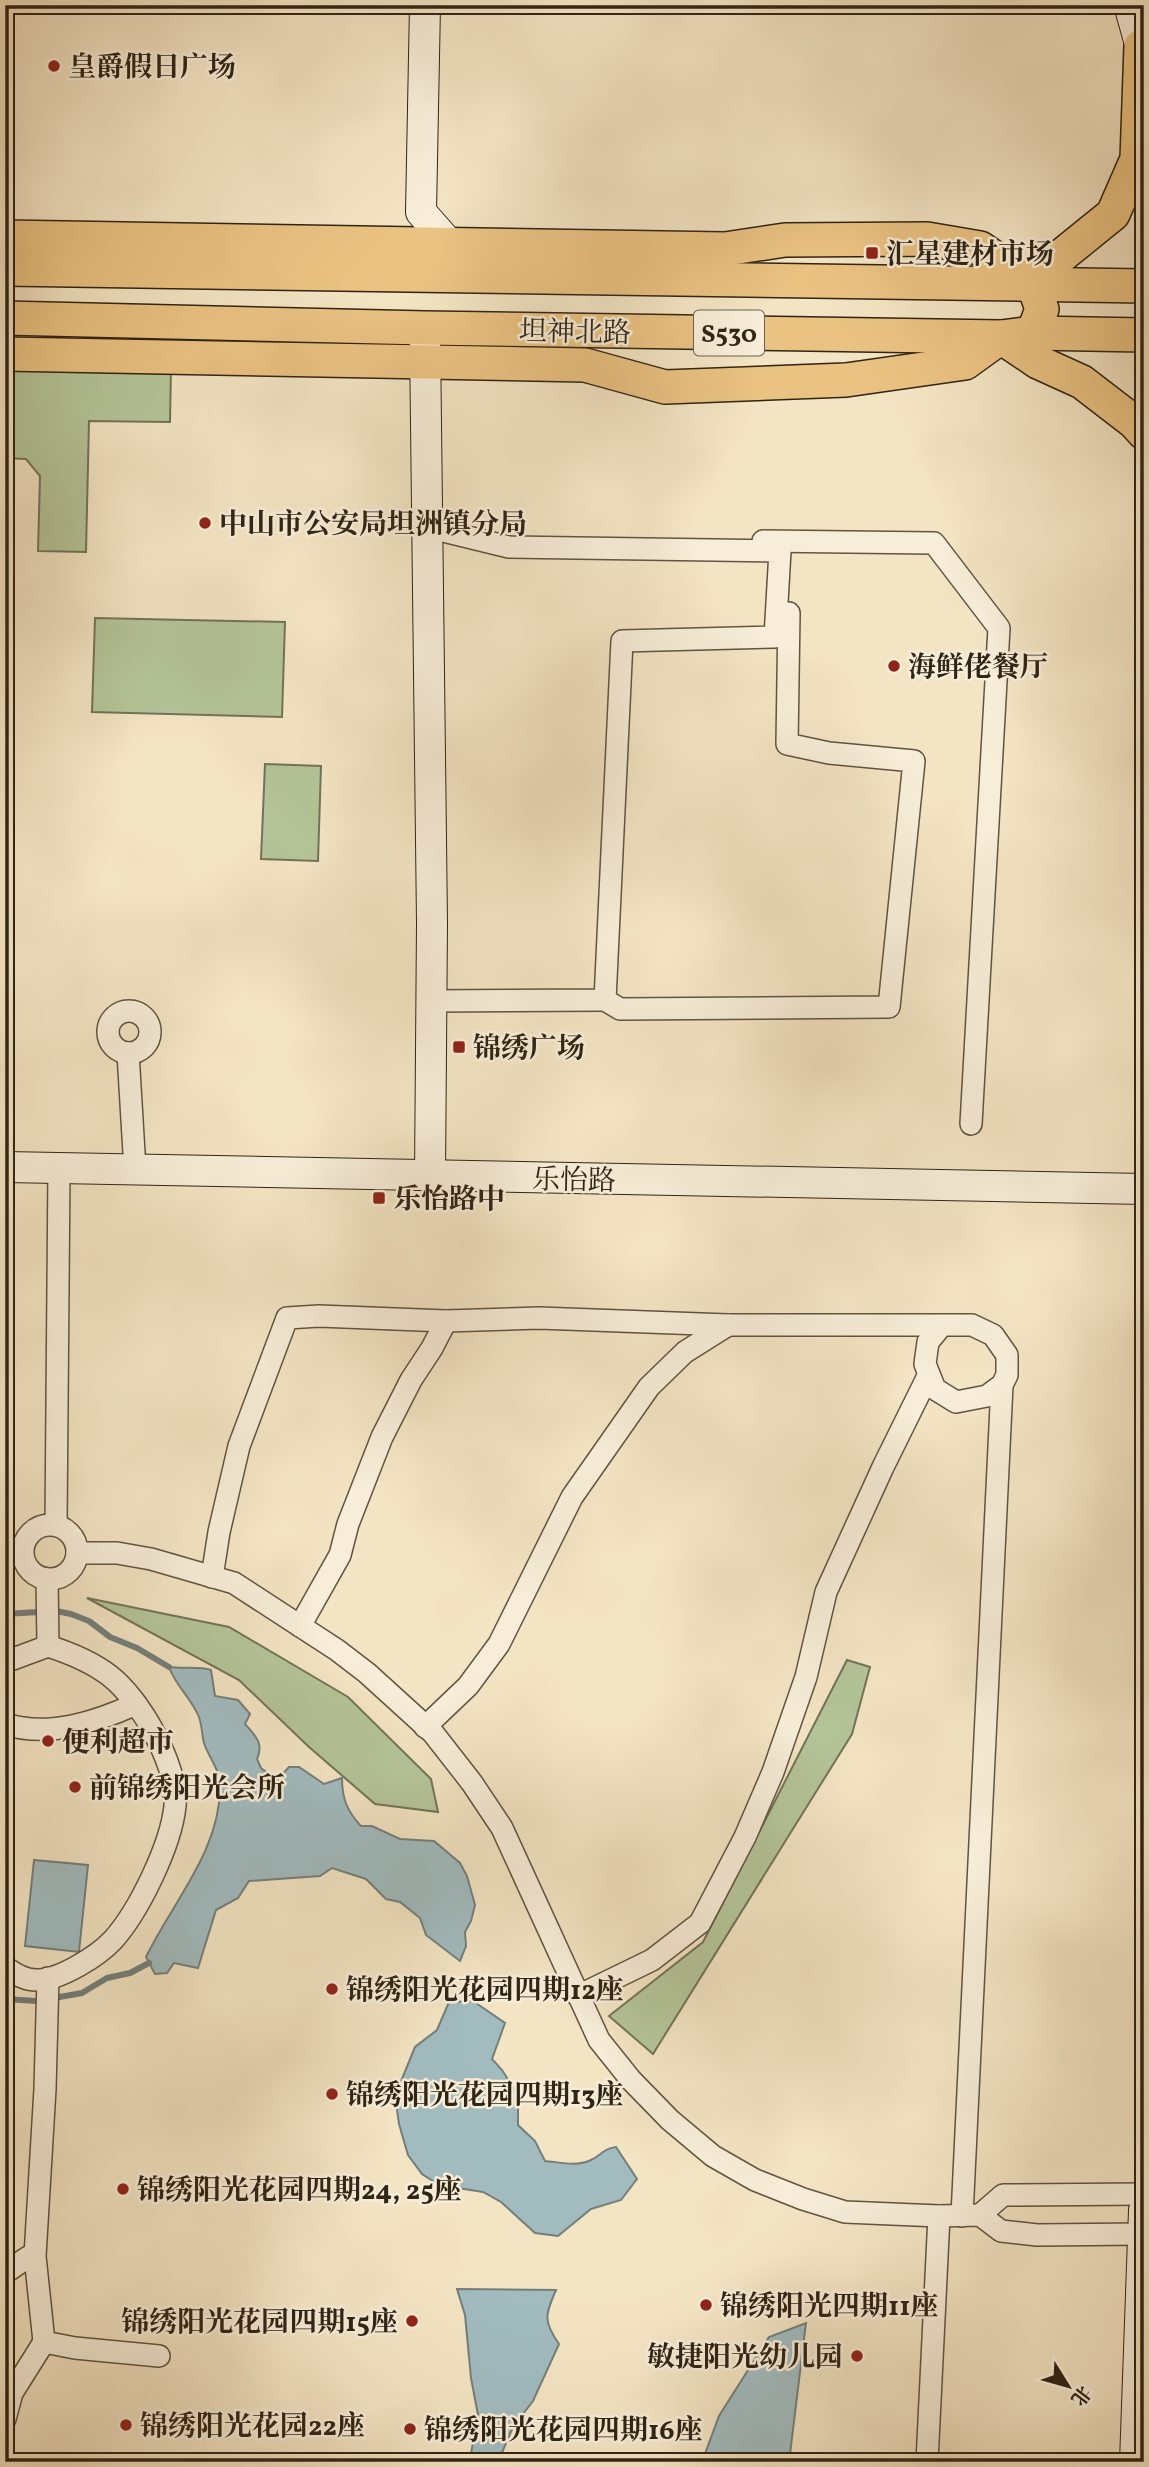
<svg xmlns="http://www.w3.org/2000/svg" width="1149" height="2467" viewBox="0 0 1149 2467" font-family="Vollkorn,'Noto Serif SC',serif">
  <rect width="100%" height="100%" fill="#f3e4c3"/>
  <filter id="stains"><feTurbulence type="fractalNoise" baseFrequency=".00286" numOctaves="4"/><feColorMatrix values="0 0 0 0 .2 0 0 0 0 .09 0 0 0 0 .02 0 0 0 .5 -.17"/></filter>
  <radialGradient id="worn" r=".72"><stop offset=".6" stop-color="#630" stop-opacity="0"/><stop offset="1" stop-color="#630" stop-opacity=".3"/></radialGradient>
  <g fill="#b4c599" stroke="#727457" stroke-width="2">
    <path d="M 5,366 L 171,368 L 170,422 L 89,421 L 86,552 L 38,551 L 40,476 L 26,459 L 5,458 Z"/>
    <path d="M 95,618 L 285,622 L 282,717 L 92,712 Z"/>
    <path d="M 5,706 L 13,706 L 11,801 L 5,801 Z"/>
    <path d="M 265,764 L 321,766 L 318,861 L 261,859 Z"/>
    <path d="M 87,1598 L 229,1627 L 348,1697 L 431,1779 L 438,1812 L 375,1804 L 309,1747 L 239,1680 Z"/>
    <path d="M 847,1660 L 870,1667 L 852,1734 L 653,2054 L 609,2016 L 703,1942 Z"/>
  </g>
  <g fill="#a1bbbf" stroke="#747f7b" stroke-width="2">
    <path d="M 169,1667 C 183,1669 198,1666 211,1670 L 215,1696 L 238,1700 L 250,1714 L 245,1724 C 256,1736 264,1744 257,1759 L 261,1768 L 277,1780 L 289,1767 L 299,1767 L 324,1784 L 342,1778 C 342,1799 347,1811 361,1826 L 372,1826 L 400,1839 L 434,1841 L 460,1863 L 467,1876 L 475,1905 L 471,1921 L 465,1932 L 466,1946 L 460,1961 L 426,1935 L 420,1918 L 400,1902 L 386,1899 L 366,1879 L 332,1868 L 320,1876 L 249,1881 L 238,1898 L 216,1910 L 198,1968 L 174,1963 L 167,1973 L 155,1974 L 146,1957 C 173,1901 222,1849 220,1783 C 220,1770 208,1756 204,1743 C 202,1735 202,1726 199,1717 C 192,1699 175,1685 169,1667 Z"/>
    <path d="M 34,1860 L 88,1865 L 79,1952 L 25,1946 Z"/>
    <path d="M 473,2001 L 505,2023 L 492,2059 L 502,2070 L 518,2095 L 518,2125 L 535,2141 L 545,2161 C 559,2162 578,2167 591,2160 C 602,2155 602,2149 616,2147 L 637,2179 L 621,2200 L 591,2209 L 558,2236 L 535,2233 L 501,2202 L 483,2192 L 439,2185 L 422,2174 L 408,2155 L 399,2124 L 395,2096 L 415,2047 L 437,2030 L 449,2002 Z"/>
    <path d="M 457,2289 L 556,2290 C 545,2315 543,2321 559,2344 L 533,2401 L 513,2427 L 498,2462 L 475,2462 L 470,2459 L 478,2415 L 471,2378 L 465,2315 Z"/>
    <path d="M 806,2323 L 789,2462 L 702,2462 L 719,2416 L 769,2337 Z"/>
  </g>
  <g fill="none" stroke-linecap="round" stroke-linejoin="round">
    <g stroke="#747f7b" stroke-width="6">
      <path d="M 5,1614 L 56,1611 L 71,1614 L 89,1621 L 110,1637 L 137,1648 L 169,1667"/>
      <path d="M 5,1999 L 37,2001 L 82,1993 L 107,1978 L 130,1973 L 149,1963"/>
    </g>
    <g stroke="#615440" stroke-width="24">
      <g id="street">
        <path d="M 427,527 L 509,547 L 780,551 L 775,637 L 622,641 L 605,1000 L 430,1001"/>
        <path d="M 763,541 L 934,543 L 999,628 L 971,1124"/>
        <path d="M 605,1000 L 620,1009 L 889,1007 L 914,761 L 829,753 L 787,744 L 789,613"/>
        <circle cx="129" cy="1032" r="21"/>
        <path d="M 128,1053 L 135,1170"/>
        <path d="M 56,1525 L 59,1168"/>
        <circle cx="50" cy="1552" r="27"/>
        <path d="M 77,1553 L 117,1553 L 151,1559 L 234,1583 L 337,1650 L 367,1673 L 433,1733 L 472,1783 L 502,1828 L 599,2040 L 631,2080 L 670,2120 L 713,2156 L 755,2180 L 803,2199 L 845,2212 L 939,2216 L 980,2215 L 1001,2231 L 1037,2235 L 1143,2234"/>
        <path d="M 212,1577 L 219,1532 L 239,1446 L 287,1318 L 319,1316 L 446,1321 L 539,1318 L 728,1325 L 972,1325 L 993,1335 L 1007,1355 L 1007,1375 L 1002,1385 L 987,1396 L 956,1402 L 935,1389 L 925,1364 L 928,1342 L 942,1325"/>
        <path d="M 47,1579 L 48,1646"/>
        <path d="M 300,1626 L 340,1555 L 348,1524 L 382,1437 L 411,1380 L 432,1348 L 446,1321"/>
        <path d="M 5,1662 L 48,1646 C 70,1653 92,1662 110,1676 C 141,1700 178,1766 175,1806 C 171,1845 139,1911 113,1940 C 98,1956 61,1979 39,1980 C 26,1981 15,1974 5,1967"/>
        <path d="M 5,1724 C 49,1738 96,1722 136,1704"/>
        <path d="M 425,1727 L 468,1686 L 499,1644 L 572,1497 L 649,1387 L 685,1352 L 728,1325"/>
        <path d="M 48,1978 L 45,2089 L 35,2256 L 44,2342 L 75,2348 L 159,2356"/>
        <path d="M 578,1996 L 652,1960 L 700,1923 L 745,1837 L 773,1772 L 806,1677 L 826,1592 L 883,1467 L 928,1376"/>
        <path d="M 980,2215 L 1003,2195 L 1144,2194"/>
        <path d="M 962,2216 L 1002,1385"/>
        <path d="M 5,2273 L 28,2257"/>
        <path d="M 5,2419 L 12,2393 L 44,2342"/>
        <path d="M 927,2462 L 939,2216"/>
      </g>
    </g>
    <g stroke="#302415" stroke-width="32">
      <g id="secondary">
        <path d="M 425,5 L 421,212 L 451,246 L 462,253"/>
        <path d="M 1129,5 L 1144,58"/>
        <path d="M 425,340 L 432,923 L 430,1176"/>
        <path d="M 5,1167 L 1144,1189"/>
        <path d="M 1135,2462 L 1144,2210"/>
      </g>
    </g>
    <g stroke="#302415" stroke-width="36">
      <g id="primary">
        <path d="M 5,237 L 725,249 L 785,240 L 927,239 L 980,248 L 1033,284 L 1042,309 L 1033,333"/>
        <path d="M 5,269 L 1144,286"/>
        <path d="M 1033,284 L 1050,265 L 1113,214 L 1137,159 L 1141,46"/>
        <path d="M 5,318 L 425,328 L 1001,337 L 1033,333 L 1144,335"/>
        <path d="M 5,354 L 585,365 L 665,387 L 846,380 L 965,363 L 1001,337 L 1038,362 L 1082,382 L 1134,422 L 1144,433"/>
      </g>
    </g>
    <use href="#street" stroke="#f7edd8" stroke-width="21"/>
    <use href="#secondary" stroke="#f7edd8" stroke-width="30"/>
    <use href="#primary" stroke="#eac282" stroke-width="33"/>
  </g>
  <g fill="#8f2418" stroke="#f7edd8" stroke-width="2.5">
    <circle cx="54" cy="66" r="7"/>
    <rect x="865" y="246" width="14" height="14" rx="3.5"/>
    <circle cx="205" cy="523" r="7"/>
    <circle cx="894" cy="666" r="7"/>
    <rect x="452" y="1040" width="14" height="14" rx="3.5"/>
    <rect x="372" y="1191" width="14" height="14" rx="3.5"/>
    <circle cx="48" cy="1741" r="7"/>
    <circle cx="75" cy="1787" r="7"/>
    <circle cx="332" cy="1989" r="7"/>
    <circle cx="332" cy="2094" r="7"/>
    <circle cx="123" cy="2189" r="7"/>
    <circle cx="706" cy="2305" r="7"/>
    <circle cx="412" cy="2321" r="7"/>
    <circle cx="857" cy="2356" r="7"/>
    <circle cx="126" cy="2425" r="7"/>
    <circle cx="410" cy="2429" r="7"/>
  </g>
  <g text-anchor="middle" stroke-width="5" stroke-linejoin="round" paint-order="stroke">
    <rect fill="#f7edd8" stroke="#6c6050" stroke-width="2" x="694" y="310.5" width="70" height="45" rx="5"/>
    <g font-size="26" font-weight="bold" fill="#302415">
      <text x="729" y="342">S530</text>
    </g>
    <g font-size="28" font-weight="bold" fill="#302415" stroke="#f7edd8" text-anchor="start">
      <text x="68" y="76">皇爵假日广场</text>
      <text x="886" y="263">汇星建材市场</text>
      <text x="219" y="533">中山市公安局坦洲镇分局</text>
      <text x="908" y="676">海鲜佬餐厅</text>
      <text x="473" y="1057">锦绣广场</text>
      <text x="393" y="1208">乐怡路中</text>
      <text x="62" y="1751">便利超市</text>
      <text x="89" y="1797">前锦绣阳光会所</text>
      <text x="346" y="1999">锦绣阳光花园四期12座</text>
      <text x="346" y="2104">锦绣阳光花园四期13座</text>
      <text x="137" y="2199">锦绣阳光花园四期24, 25座</text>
      <text x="720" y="2315">锦绣阳光四期11座</text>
      <text x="398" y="2331" text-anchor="end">锦绣阳光花园四期15座</text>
      <text x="843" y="2366" text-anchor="end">敏捷阳光幼儿园</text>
      <text x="140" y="2435">锦绣阳光花园22座</text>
      <text x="424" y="2439">锦绣阳光花园四期16座</text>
    </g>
    <g font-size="28" fill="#302415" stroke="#f7edd8">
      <text transform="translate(575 331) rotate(1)" y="10">坦神北路</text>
      <text transform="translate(574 1179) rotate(1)" y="10">乐怡路</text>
    </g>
  </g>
  <rect width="1149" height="2467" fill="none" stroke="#f3e4c3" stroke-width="28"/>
  <rect x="7" y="7" width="1135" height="2453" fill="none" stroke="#302415" stroke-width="3.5"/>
  <rect x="14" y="14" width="1121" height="2439" fill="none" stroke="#302415" stroke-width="2"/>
  <g transform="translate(1068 2386) rotate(127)" stroke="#f7edd8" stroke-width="5" paint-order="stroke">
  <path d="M0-5L12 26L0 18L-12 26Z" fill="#302415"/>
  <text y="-10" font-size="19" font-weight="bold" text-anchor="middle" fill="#302415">北</text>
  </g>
  <rect width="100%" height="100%" filter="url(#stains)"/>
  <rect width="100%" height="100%" fill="url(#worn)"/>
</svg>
